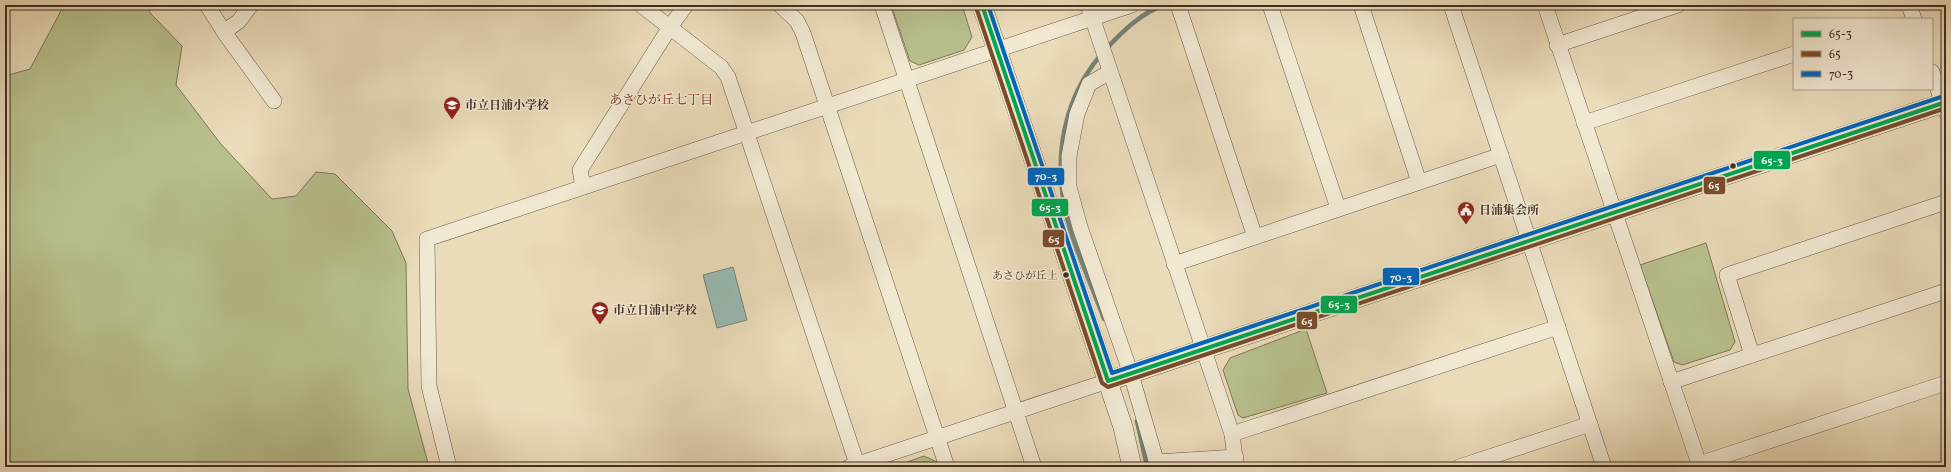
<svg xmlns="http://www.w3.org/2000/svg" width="1951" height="472" viewBox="0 0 1951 472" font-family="Vollkorn,'Noto Serif JP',serif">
  <rect width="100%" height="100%" fill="#eadbb9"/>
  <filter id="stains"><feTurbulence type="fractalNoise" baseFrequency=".005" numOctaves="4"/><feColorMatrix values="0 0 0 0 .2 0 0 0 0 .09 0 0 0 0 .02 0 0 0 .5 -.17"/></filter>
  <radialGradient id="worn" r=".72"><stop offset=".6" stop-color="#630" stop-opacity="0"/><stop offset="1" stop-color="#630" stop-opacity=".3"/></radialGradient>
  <g fill="#b8c08e" stroke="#7c7758">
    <path d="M 64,5 L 146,5 L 151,14 L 182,46 L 176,85 L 220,143 L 272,199 L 296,196 L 316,172 L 335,174 L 392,231 L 406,263 L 408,389 L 429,467 L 5,467 L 5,76 L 30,69 Z"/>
    <path d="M 891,5 L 962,5 L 972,37 L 964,50 L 919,65 L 910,61 Z"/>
    <path d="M 1706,243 L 1735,342 L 1730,350 L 1682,365 L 1674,362 L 1640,265 Z"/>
    <path d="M 1306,329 L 1327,393 L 1243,418 L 1238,415 L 1223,370 L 1230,358 Z"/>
    <path d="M 924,456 L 937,462 L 939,467 L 893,467 Z"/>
  </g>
  <path fill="#98bbb2" stroke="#758378" d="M 733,267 L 747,320 L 717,328 L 703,275 Z"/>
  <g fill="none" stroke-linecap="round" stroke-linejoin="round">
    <g stroke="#758378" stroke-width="4.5">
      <path d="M 1104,319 C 1091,283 1068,235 1063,198 C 1055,143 1068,90 1106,49 C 1123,31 1141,13 1164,5"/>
      <path d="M 1137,421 L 1147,467"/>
    </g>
    <g stroke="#6a5947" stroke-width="16">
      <g id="minor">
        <path d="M 207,5 L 224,32 L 274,101"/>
        <path d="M 641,5 L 721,67 L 728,77 L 858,467"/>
        <path d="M 780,5 L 797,21 L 803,33 L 947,467"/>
        <path d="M 882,5 L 1034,467"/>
        <path d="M 1088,5 L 1232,434 L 1236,467"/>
        <path d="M 1178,5 L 1255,237"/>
        <path d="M 1270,5 L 1338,208"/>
        <path d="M 1361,5 L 1419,182"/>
        <path d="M 1451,5 L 1604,467"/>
        <path d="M 1545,5 L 1700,467"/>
        <path d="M 1909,5 L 1914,19"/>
        <path d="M 224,32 L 239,21 L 251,5"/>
        <path d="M 1557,45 L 1678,5"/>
        <path d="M 1110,72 L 1089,84 L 1077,114 L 1069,156 L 1069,187 L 1080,227 L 1131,374 L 1158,467"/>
        <path d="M 1932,72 L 1946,112"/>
        <path d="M 1584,123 L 1794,54"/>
        <path d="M 583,187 L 580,170 L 670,27 L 686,5"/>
        <path d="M 1174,264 L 1501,155"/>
        <path d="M 1752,355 L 1727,275 L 1946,202"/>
        <path d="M 1671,382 L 1946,291"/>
        <path d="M 1232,434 L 1558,327"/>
        <path d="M 1156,462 L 1236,457"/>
        <path d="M 1699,464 L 1946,383"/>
        <path d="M 449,467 L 429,386 L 427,239 L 1132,5"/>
        <path d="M 849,467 L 1108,381"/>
        <path d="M 1459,467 L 1590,424"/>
      </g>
    </g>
    <g stroke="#6a5947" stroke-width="20">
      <g id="tertiary">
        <path d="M 982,5 L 1123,427 L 1132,467"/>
        <path d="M 1108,381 L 1946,102"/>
      </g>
    </g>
    <use href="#minor" stroke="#f1e8d2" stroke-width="15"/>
    <use href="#tertiary" stroke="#f1e8d2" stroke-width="19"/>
    <g stroke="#f1e8d2" stroke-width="7">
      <path id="bus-1" d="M 982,5 L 1108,381 L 1946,102"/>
    </g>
    <g stroke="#f1e8d2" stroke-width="7">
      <path id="bus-2" d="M 976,7 L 1102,383 L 1108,387 L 1946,108"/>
    </g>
    <g stroke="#f1e8d2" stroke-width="7">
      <path id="bus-3" d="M 988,5 L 1112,373 L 1944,96"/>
    </g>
    <use href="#bus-1" stroke="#00a651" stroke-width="4"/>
    <use href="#bus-2" stroke="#7a4b2a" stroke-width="4"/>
    <use href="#bus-3" stroke="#0065bd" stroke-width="4"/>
  </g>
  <defs>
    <g id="school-pin" transform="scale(0.9)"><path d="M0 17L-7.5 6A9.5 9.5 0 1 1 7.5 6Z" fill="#8f2418" stroke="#f1e8d2"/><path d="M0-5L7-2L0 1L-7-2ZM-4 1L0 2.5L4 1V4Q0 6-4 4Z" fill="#fff"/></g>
    <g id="civic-pin" transform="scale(0.9)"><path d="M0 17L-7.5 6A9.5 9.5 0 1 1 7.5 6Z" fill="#8f2418" stroke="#f1e8d2"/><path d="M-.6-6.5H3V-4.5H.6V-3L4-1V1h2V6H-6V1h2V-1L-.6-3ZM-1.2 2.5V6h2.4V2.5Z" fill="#fff"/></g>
  </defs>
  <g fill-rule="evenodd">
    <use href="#school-pin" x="452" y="105"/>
    <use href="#civic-pin" x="1466" y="210"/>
    <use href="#school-pin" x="600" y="310"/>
  </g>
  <g fill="#402e21" stroke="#f1e8d2" stroke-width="1.5">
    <circle cx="1733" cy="166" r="3.5"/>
    <circle cx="1066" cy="275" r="3.5"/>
  </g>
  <g text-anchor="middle" stroke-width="3" stroke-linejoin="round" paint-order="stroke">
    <g font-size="11" fill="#402e21" stroke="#f1e8d2" text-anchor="end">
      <text x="1058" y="279">あさひが丘上</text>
    </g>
    <g font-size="12" font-weight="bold" fill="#402e21" stroke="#f1e8d2" text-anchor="start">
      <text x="465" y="109">市立日浦小学校</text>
      <text x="1479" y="214">日浦集会所</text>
      <text x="613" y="314">市立日浦中学校</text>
    </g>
    <g font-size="13" fill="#7a1f14" stroke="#f1e8d2">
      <text x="661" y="104">あさひが丘七丁目</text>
    </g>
  </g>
  <g stroke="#f1e8d2" stroke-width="1.5">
    <rect x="1753" y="150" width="38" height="20" rx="4" fill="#00a651"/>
    <rect x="1027" y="167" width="38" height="19" rx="4" fill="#0065bd"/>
    <rect x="1703" y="176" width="23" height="19" rx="4" fill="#7a4b2a"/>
    <rect x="1031" y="198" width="38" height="19" rx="4" fill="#00a651"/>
    <rect x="1042" y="229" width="23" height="19" rx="4" fill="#7a4b2a"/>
    <rect x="1382" y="267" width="38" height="19" rx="4" fill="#0065bd"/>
    <rect x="1320" y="295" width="38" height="19" rx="4" fill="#00a651"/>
    <rect x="1296" y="311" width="22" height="19" rx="4" fill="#7a4b2a"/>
  </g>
  <g font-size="11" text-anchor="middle" font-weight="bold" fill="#fff">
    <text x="1772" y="164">65-3</text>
    <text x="1046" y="180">70-3</text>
    <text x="1714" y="189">65</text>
    <text x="1050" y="211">65-3</text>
    <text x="1054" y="243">65</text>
    <text x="1401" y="281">70-3</text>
    <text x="1339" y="308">65-3</text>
    <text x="1307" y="325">65</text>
  </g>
  <rect width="1951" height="472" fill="none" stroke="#eadbb9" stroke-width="20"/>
  <rect x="6" y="6" width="1939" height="460" fill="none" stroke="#402e21" stroke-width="2"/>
  <rect x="10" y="10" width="1931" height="452" fill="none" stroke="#402e21"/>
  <rect x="1793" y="18" width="140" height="72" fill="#f1e8d2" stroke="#aa9e8b"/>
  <rect x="1801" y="31" width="20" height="6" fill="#00a651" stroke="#aa9e8b"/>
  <text x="1829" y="38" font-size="12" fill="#402e21">65-3</text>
  <rect x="1801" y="51" width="20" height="6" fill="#7a4b2a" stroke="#aa9e8b"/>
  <text x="1829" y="58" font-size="12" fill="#402e21">65</text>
  <rect x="1801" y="71" width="20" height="6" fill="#0065bd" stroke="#aa9e8b"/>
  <text x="1829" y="78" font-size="12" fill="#402e21">70-3</text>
  <rect width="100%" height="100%" filter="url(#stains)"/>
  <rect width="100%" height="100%" fill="url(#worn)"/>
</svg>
